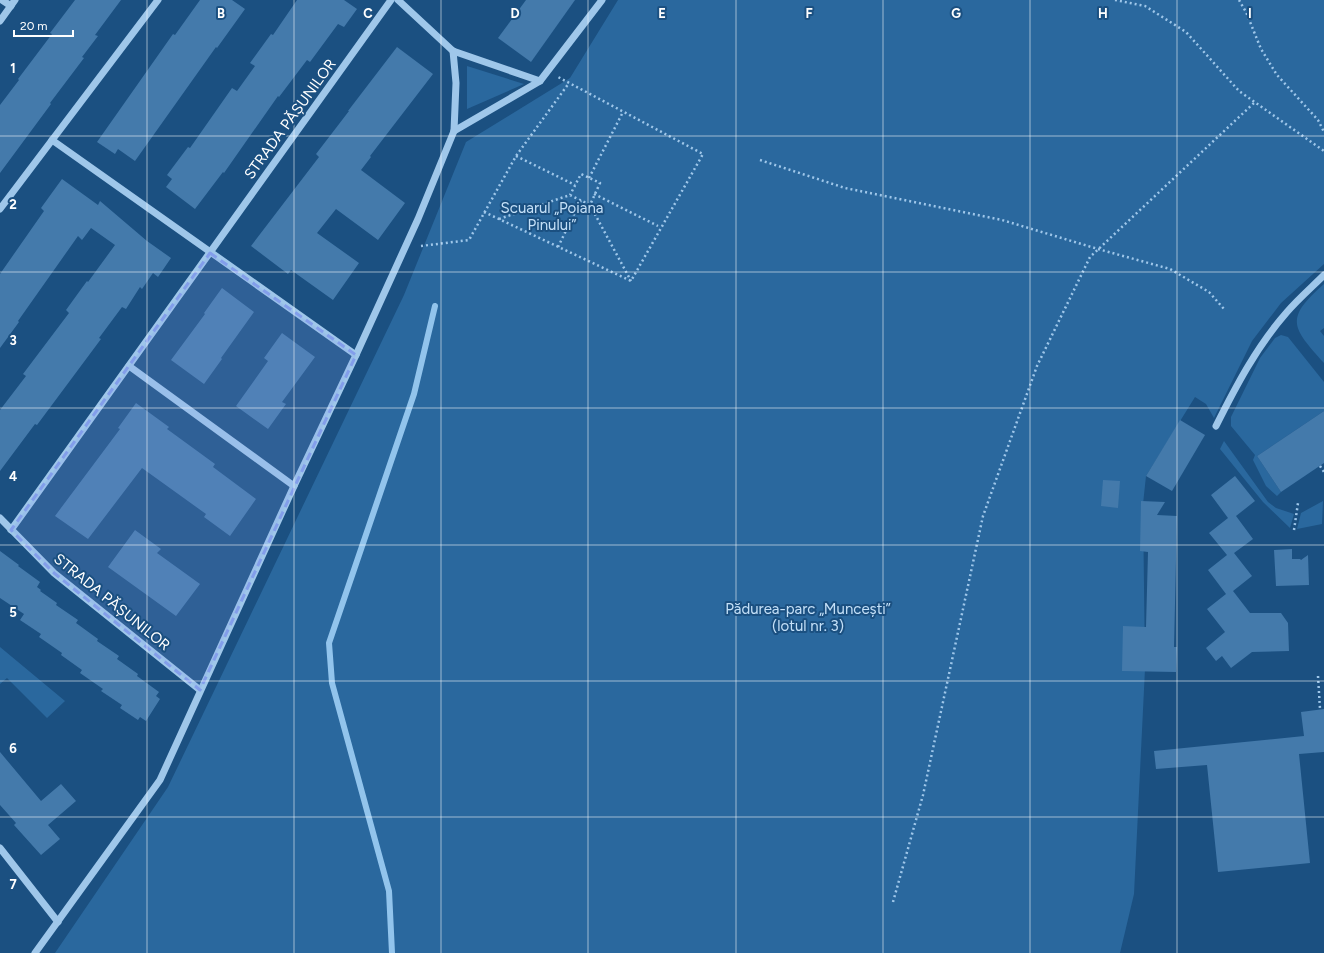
<svg xmlns="http://www.w3.org/2000/svg" width="1324" height="953" viewBox="0 0 1324 953" font-family="Figtree,sans-serif">
  <rect width="100%" height="100%" fill="#1b5081"/>
  <g fill="#2a689e">
    <path d="M 618,0 L 1324,0 L 1324,264 L 1281,303 L 1252,341 L 1214,418 L 1206,404 L 1195,397 L 1146,476 L 1143,504 L 1145,669 L 1134,894 L 1120,953 L 55,953 L 168,787 L 404,295 L 466,142 L 570,78 Z"/>
    <path d="M 467,66 L 524,84 L 467,109 Z"/>
    <path d="M 1324,284 L 1324,328 L 1320,331 L 1324,336 L 1324,363 C 1292,327 1284,319 1324,284 Z"/>
    <path d="M 1281,335 L 1288,337 L 1324,382 L 1324,411 L 1257,456 L 1281,492 L 1277,496 L 1266,486 L 1253,460 L 1255,455 L 1231,426 L 1231,417 L 1260,358 L 1275,338 Z"/>
    <path d="M 1224,441 L 1268,502 L 1276,508 L 1294,514 L 1290,528 L 1263,502 L 1220,449 Z"/>
    <path d="M 1323,501 L 1322,524 L 1297,529 L 1301,513 Z"/>
    <path d="M 0,647 L 65,701 L 47,718 L 7,678 L 0,684 Z"/>
  </g>
  <g fill="none" stroke-linecap="round" stroke-linejoin="round">
    <path stroke="#92c4ec" stroke-width="6" d="M 392,953 L 389,891 L 332,683 L 329,643 L 414,394 L 435,306"/>
  </g>
  <g fill="#447aab">
    <path d="M 75,0 L 121,0 L 95,35 L 98,36 L 82,57 L 84,58 L 50,103 L 51,104 L 0,173 L 0,105 L 19,80 L 18,79 L 52,34 L 50,33 Z"/>
    <path d="M 200,0 L 232,0 L 245,9 L 217,48 L 216,47 L 135,161 L 118,149 L 115,154 L 97,142 L 173,34 L 175,35 Z"/>
    <path d="M 297,0 L 344,0 L 357,9 L 344,27 L 338,24 L 310,62 L 307,60 L 279,97 L 278,96 L 224,173 L 223,172 L 195,209 L 166,187 L 172,179 L 167,175 L 188,147 L 190,148 L 232,88 L 237,91 L 255,66 L 250,63 L 271,34 L 273,35 Z"/>
    <path d="M 526,0 L 575,0 L 531,62 L 498,38 Z"/>
    <path d="M 397,47 L 433,74 L 370,156 L 371,157 L 361,170 L 405,203 L 378,240 L 336,209 L 317,233 L 359,263 L 333,300 L 291,270 L 288,274 L 251,246 L 319,157 L 316,154 L 349,111 L 348,111 Z"/>
    <path d="M 62,179 L 98,205 L 100,201 L 147,241 L 171,258 L 158,277 L 153,273 L 142,289 L 140,287 L 126,309 L 122,307 L 99,338 L 101,339 L 37,425 L 35,424 L 0,471 L 0,410 L 26,376 L 23,374 L 69,313 L 66,310 L 87,281 L 88,282 L 115,245 L 91,228 L 82,240 L 78,236 L 18,321 L 19,322 L 0,348 L 0,274 L 44,211 L 41,208 Z"/>
    <path d="M 222,288 L 254,312 L 221,358 L 222,359 L 204,384 L 171,360 L 205,314 L 204,313 Z"/>
    <path d="M 282,333 L 315,357 L 282,402 L 286,404 L 268,429 L 236,406 L 268,361 L 264,358 Z"/>
    <path d="M 136,403 L 169,427 L 167,429 L 215,464 L 213,467 L 256,499 L 230,536 L 204,517 L 206,514 L 142,468 L 88,539 L 55,516 L 120,429 L 118,428 Z"/>
    <path d="M 1324,411 L 1324,463 L 1281,492 L 1257,456 Z"/>
    <path d="M 1180,420 L 1205,435 L 1172,491 L 1146,476 Z"/>
    <path d="M 1235,476 L 1255,501 L 1236,516 L 1253,539 L 1234,553 L 1252,576 L 1233,591 L 1250,613 L 1281,613 L 1288,623 L 1289,651 L 1252,652 L 1231,668 L 1222,656 L 1216,661 L 1206,648 L 1225,632 L 1207,609 L 1226,594 L 1208,570 L 1227,555 L 1209,533 L 1228,518 L 1211,495 Z"/>
    <path d="M 1103,480 L 1120,481 L 1118,508 L 1101,506 Z"/>
    <path d="M 1141,501 L 1165,502 L 1157,515 L 1177,516 L 1174,647 L 1177,647 L 1176,672 L 1122,671 L 1123,626 L 1146,627 L 1148,552 L 1140,551 Z"/>
    <path d="M 135,530 L 161,549 L 157,553 L 200,584 L 176,616 L 108,567 Z"/>
    <path d="M 1292,549 L 1292,559 L 1300,559 L 1301,560 L 1308,555 L 1309,585 L 1276,586 L 1274,550 Z"/>
    <path d="M 0,551 L 19,565 L 18,566 L 40,582 L 37,587 L 41,590 L 40,591 L 57,603 L 56,605 L 78,620 L 76,623 L 98,639 L 97,641 L 119,656 L 117,659 L 138,674 L 137,676 L 159,692 L 156,696 L 160,699 L 146,721 L 140,717 L 138,720 L 120,708 L 122,705 L 101,691 L 103,689 L 80,673 L 82,670 L 61,655 L 62,653 L 39,637 L 41,634 L 20,620 L 24,614 L 0,598 Z"/>
    <path d="M 1324,709 L 1324,752 L 1299,754 L 1310,863 L 1218,872 L 1207,765 L 1156,769 L 1154,751 L 1304,736 L 1301,712 Z"/>
    <path d="M 0,752 L 41,801 L 61,784 L 76,801 L 48,825 L 60,839 L 41,855 L 14,825 L 16,823 L 0,805 Z"/>
  </g>
  <g fill="none" stroke-linecap="round" stroke-linejoin="round">
    <g stroke="#9fc7ea" stroke-width="2.5" stroke-dasharray="2 3" stroke-linecap="butt">
      <path d="M 1115,0 L 1145,6 L 1186,32 L 1239,91 L 1324,151"/>
      <path d="M 1239,0 L 1246,12 L 1261,49 L 1277,75 L 1318,120 L 1324,132"/>
      <path d="M 516,156 L 575,185"/>
      <path d="M 760,160 L 845,188 L 1002,220 L 1098,249 L 1170,269 L 1209,292 L 1224,309"/>
      <path d="M 589,178 L 623,112"/>
      <path d="M 594,194 L 658,226"/>
      <path d="M 590,205 L 631,281"/>
      <path d="M 484,212 L 631,281 L 703,154 L 558,77"/>
      <path d="M 499,219 L 570,195 L 590,205 L 600,183 L 581,174 L 570,195"/>
      <path d="M 421,246 L 469,240 L 516,156 L 569,83"/>
      <path d="M 558,247 L 581,200"/>
      <path d="M 1320,466 L 1324,472"/>
      <path d="M 1294,530 L 1298,503"/>
      <path d="M 1318,676 L 1320,709"/>
      <path d="M 893,902 L 923,795 L 983,516 L 1037,366 L 1090,257 L 1255,102"/>
    </g>
    <g stroke="#9fc7ea" stroke-width="7">
      <path d="M 2,0 L 11,6"/>
      <path d="M 398,0 L 453,51 L 540,81"/>
      <path d="M 0,21 L 15,0"/>
      <path d="M 454,131 L 540,81 L 602,0"/>
      <path d="M 52,140 L 356,355"/>
      <path d="M 0,209 L 158,0"/>
      <path d="M 129,366 L 294,486"/>
      <path d="M 1216,426 C 1236,386 1257,346 1287,312 C 1298,299 1312,287 1324,275"/>
      <path d="M 0,518 L 54,573 L 200,690"/>
      <path d="M 11,530 L 391,0"/>
      <path d="M 0,848 L 58,922"/>
      <path d="M 35,953 L 160,780 L 294,486 L 356,355 L 418,219 L 454,131 L 456,83 L 453,51"/>
    </g>
  </g>
  <path fill="#839eea" fill-opacity="0.2" stroke="#839eea" stroke-width="3" stroke-dasharray="8 5" stroke-linejoin="round" d="M 210,253 L 356,355 L 200,690 L 54,573 L 11,530 Z"/>
  <path fill="none" stroke="#fff" stroke-width="1" stroke-opacity="0.55" d="M 147,0 L 147,953M 294,0 L 294,953M 441,0 L 441,953M 588,0 L 588,953M 736,0 L 736,953M 883,0 L 883,953M 1030,0 L 1030,953M 1177,0 L 1177,953M 0,136 L 1324,136M 0,272 L 1324,272M 0,408 L 1324,408M 0,545 L 1324,545M 0,681 L 1324,681M 0,817 L 1324,817"/>
  <g text-anchor="middle" stroke-width="4" stroke-linejoin="round" paint-order="stroke">
    <g font-size="15" fill="#fff" stroke="#1b5081">
      <text transform="translate(290 119) rotate(-54)" y="5">STRADA PĂȘUNILOR</text>
      <text transform="translate(112 602) rotate(39)" y="5">STRADA PĂȘUNILOR</text>
    </g>
    <g font-size="15" fill="#c4e0f8" stroke="#1b5081">
      <text x="552" y="213">Scuarul „Poiana<tspan x="552" dy="17">Pinului”</tspan></text>
      <text x="808" y="614">Pădurea-parc „Muncești”<tspan x="808" dy="17">(lotul nr. 3)</tspan></text>
    </g>
  </g>
  <g font-size="13" text-anchor="middle" font-weight="bold" fill="#fff" stroke="#1b5081" stroke-width="4" stroke-linejoin="round" paint-order="stroke">
    <text x="221" y="18">B</text>
    <text x="368" y="18">C</text>
    <text x="515" y="18">D</text>
    <text x="662" y="18">E</text>
    <text x="809" y="18">F</text>
    <text x="956" y="18">G</text>
    <text x="1103" y="18">H</text>
    <text x="1250" y="18">I</text>
    <text x="13" y="73">1</text>
    <text x="13" y="209">2</text>
    <text x="13" y="345">3</text>
    <text x="13" y="481">4</text>
    <text x="13" y="617">5</text>
    <text x="13" y="753">6</text>
    <text x="13" y="889">7</text>
  </g>
  <path d="M14 30v6h59v-6" fill="none" stroke="#ffffff" stroke-width="2"/>
  <text x="20" y="30" font-size="12" fill="#ffffff" stroke="#1b5081" stroke-width="3" paint-order="stroke">20 m</text>
</svg>
